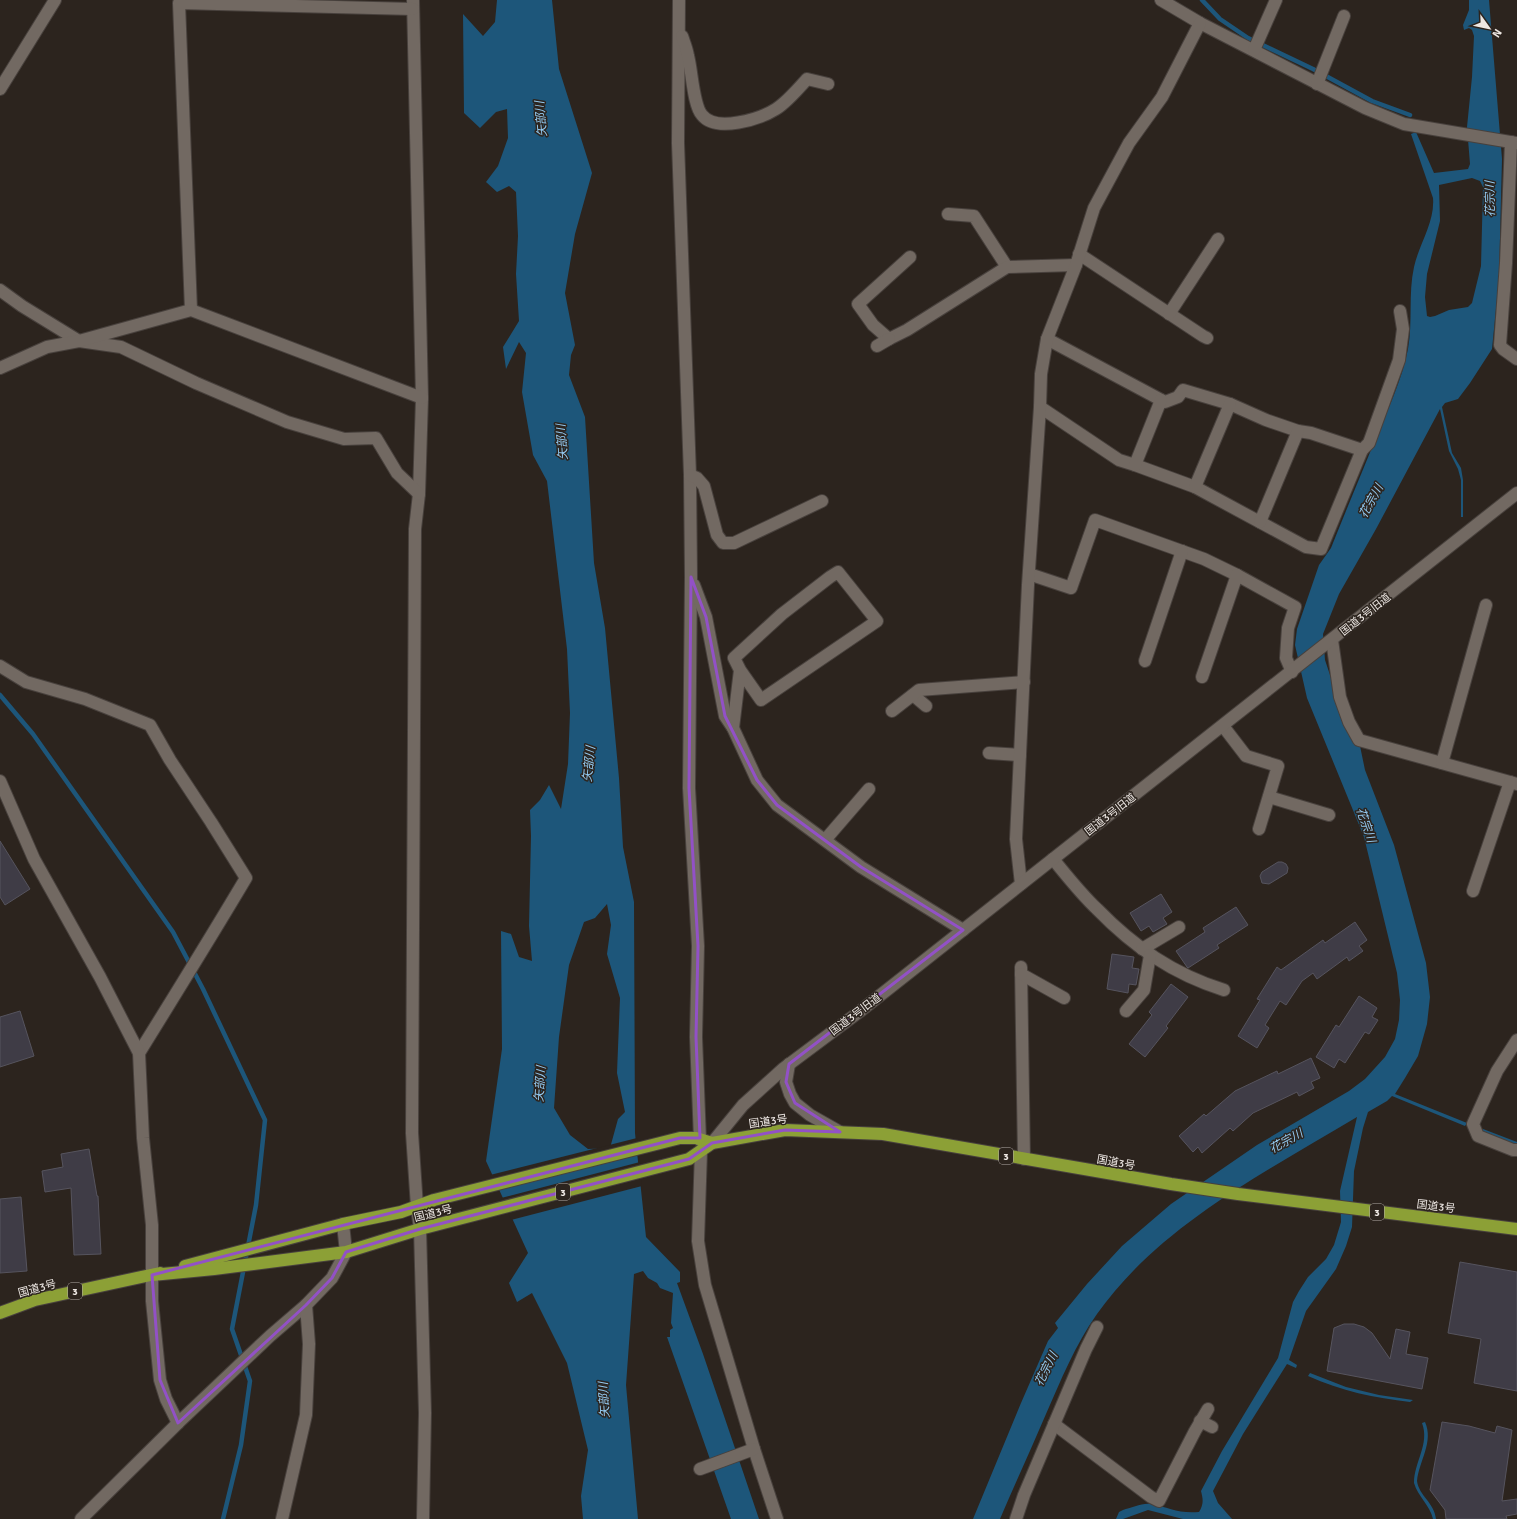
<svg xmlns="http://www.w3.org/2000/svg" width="1517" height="1519" viewBox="0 0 1517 1519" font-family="Signika,'Noto Sans JP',sans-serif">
  <rect width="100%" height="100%" fill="#2c241e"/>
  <g fill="#1d567a" fill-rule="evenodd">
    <path d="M 497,0 L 552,0 L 559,69 L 592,173 L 575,234 L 565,293 L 575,345 L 571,355 L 569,375 L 585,417 L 594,563 L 605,628 L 619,778 L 623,847 L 634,902 L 635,1133 L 646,1237 L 680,1272 L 680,1282 L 677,1283 L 703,1354 L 759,1519 L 731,1519 L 667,1337 L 670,1337 L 670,1330 L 673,1328 L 671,1323 L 673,1293 L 660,1288 L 657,1283 L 648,1278 L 643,1271 L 634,1274 L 626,1385 L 638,1519 L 583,1519 L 581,1496 L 588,1450 L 567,1363 L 532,1293 L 517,1302 L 509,1283 L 528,1253 L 486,1161 L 502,1049 L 501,931 L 511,934 L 519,957 L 532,961 L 529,926 L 531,836 L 530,810 L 540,800 L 549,785 L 561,809 L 568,764 L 570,713 L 567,649 L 547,481 L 533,455 L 522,392 L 526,353 L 519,342 L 506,369 L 503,347 L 519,321 L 516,274 L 518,236 L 516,192 L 509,186 L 497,192 L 486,182 L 498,166 L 508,138 L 507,109 L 496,112 L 480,128 L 464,113 L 463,14 L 483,36 L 495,22 ZM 607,904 L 611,925 L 607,954 L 620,998 L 617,1073 L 625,1112 L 618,1119 L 610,1148 L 588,1149 L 570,1135 L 554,1108 L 559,1037 L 569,965 L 584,922 L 595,918 Z"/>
    <path d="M 1469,0 L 1489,0 L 1502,159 L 1499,279 L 1492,349 L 1470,383 L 1458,399 L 1445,403 L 1442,407 L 1452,453 L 1461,468 L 1463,480 L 1463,517 L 1461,517 L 1461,480 L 1458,469 L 1449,451 L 1440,409 L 1376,529 L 1339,594 L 1323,634 L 1325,660 L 1337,696 L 1360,746 L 1365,770 L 1394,845 L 1426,963 L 1430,997 L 1427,1024 L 1418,1056 L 1405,1078 L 1395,1094 L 1467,1123 L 1465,1126 L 1392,1096 L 1387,1101 L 1368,1112 L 1363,1128 L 1354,1171 L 1352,1227 L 1346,1246 L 1336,1269 L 1306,1311 L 1289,1360 L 1297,1365 L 1296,1368 L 1287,1364 L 1243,1434 L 1213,1491 L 1218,1503 L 1232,1519 L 1183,1519 L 1148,1510 L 1123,1519 L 1116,1519 L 1119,1512 L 1123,1510 C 1131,1508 1142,1503 1150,1504 C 1169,1507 1178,1514 1199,1512 C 1204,1504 1203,1499 1201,1491 L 1222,1451 L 1278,1358 L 1293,1302 L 1299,1291 L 1308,1277 L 1326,1259 L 1334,1245 L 1341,1222 L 1340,1191 L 1357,1117 C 1264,1173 1161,1224 1097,1314 C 1075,1345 1061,1380 1046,1414 C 1031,1449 1015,1484 1000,1519 L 973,1519 L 1021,1403 L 1048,1341 L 1058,1328 L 1055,1323 L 1087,1284 L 1122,1246 L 1171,1204 L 1257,1145 L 1349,1091 L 1365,1079 L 1385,1057 L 1395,1039 L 1399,1020 L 1400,1000 L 1397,973 L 1364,837 L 1307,698 L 1295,645 L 1297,629 L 1319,565 L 1331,548 C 1346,510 1362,473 1377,435 C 1389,407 1402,379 1408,349 C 1413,322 1408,294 1414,267 C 1419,244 1435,222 1433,198 L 1411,134 L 1416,132 L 1434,173 L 1468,169 L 1470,164 L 1467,127 L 1472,77 L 1474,36 L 1472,30 L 1469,28 L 1464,30 L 1463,25 L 1469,10 ZM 1472,178 L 1480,181 L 1483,187 L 1481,266 L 1472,303 L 1468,307 L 1449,310 L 1435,316 L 1430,317 L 1427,316 L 1425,297 L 1427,274 L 1440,221 L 1439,185 Z"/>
    <path d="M 1483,1129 L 1517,1142 L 1517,1145 L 1481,1132 Z"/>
    <path d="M 1310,1373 L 1346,1387 L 1379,1395 L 1413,1400 L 1410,1402 C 1375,1398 1341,1391 1308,1376 Z"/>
    <path d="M 1425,1422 C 1434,1442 1419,1461 1417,1481 C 1419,1496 1434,1502 1436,1519 L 1433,1519 C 1430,1505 1418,1497 1414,1483 C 1414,1462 1430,1444 1422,1423 Z"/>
  </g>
  <g fill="#2c241e">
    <path d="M 637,1138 L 639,1155 L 497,1190 L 490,1175 Z"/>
    <path d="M 640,1162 L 642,1186 L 511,1220 L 501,1198 Z"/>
  </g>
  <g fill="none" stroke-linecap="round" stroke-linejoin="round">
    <g stroke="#1d567a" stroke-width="4.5">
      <path d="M 1202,0 L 1220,19 L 1248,38 L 1313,69 L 1372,101 L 1410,115"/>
      <path d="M 0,695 L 33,734 L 173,932 L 203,989 L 265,1120 L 256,1205 L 232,1329 L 250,1381 L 241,1445 L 223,1519"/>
    </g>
  </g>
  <g fill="#3f3c46" stroke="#56545e">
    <path d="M 0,841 L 30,889 L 5,905 L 0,897 Z"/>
    <path d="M 1278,862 L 1282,862 L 1286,864 L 1288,868 L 1287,873 L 1269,884 L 1262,883 L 1260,876 L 1262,872 Z"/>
    <path d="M 1161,894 L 1172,912 L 1163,918 L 1167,924 L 1153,932 L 1149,926 L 1141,931 L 1130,913 Z"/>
    <path d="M 1236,907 L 1248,925 L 1217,945 L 1219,948 L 1188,968 L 1187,967 L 1176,951 L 1205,932 L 1203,928 Z"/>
    <path d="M 1355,922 L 1367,940 L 1359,946 L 1363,951 L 1349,961 L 1347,957 L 1317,979 L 1313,973 L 1302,981 L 1286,1005 L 1280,1001 L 1265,1025 L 1269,1028 L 1257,1048 L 1238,1036 L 1260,1000 L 1257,999 L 1277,967 L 1281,970 L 1323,940 L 1325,943 Z"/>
    <path d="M 1112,954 L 1134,957 L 1132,968 L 1139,969 L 1136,985 L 1129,984 L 1128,993 L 1107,989 Z"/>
    <path d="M 1171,984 L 1188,997 L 1166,1026 L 1168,1028 L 1145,1057 L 1129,1044 L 1152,1015 L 1149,1012 Z"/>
    <path d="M 1359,996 L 1377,1008 L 1372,1017 L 1378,1020 L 1369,1034 L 1365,1032 L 1345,1063 L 1339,1059 L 1334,1068 L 1316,1057 L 1336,1025 L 1339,1027 Z"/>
    <path d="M 20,1011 L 34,1056 L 0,1067 L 0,1017 Z"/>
    <path d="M 1311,1058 L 1320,1078 L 1311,1082 L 1314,1088 L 1299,1096 L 1297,1092 L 1253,1113 L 1233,1131 L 1230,1128 L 1202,1153 L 1198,1147 L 1193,1152 L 1179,1136 L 1204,1114 L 1206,1116 L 1235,1091 L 1277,1071 L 1278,1074 Z"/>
    <path d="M 89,1149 L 97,1196 L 98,1196 L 101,1254 L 74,1255 L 71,1188 L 45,1192 L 42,1171 L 63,1167 L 61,1154 Z"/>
    <path d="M 21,1197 L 27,1271 L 0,1273 L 0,1199 Z"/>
    <path d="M 1460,1262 L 1517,1272 L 1517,1391 L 1474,1383 L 1481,1339 L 1448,1333 Z"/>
    <path d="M 1344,1324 L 1354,1324 L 1364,1327 L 1372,1333 L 1390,1359 L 1396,1329 L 1410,1332 L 1406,1354 L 1428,1358 L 1422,1389 L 1327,1371 L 1334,1328 Z"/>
    <path d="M 1442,1422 L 1469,1426 L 1495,1433 L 1497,1426 L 1512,1430 L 1502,1501 L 1517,1499 L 1517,1514 L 1506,1516 L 1507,1519 L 1446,1519 L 1445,1510 L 1430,1490 Z"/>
  </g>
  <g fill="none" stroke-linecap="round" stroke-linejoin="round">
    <g stroke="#48413d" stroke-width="14">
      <g id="minor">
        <path d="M 413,0 L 422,398 L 419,494 L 415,529 L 412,1133 L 417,1207 L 420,1229 L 425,1413 L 423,1519"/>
        <path d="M 679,0 L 678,143 L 690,475 L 691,577 L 689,788 L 698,946 L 696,1037 L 700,1140"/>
        <path d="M 1161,0 L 1200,23 L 1365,108 L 1404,124 L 1517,143"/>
        <path d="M 682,36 C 684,42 687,49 688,56 C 692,70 693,105 702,115 C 716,133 760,119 776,109 C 787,102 798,89 807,79 L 828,84"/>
        <path d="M 1254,50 L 1276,0"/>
        <path d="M 1317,84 L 1344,16"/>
        <path d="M 0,89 L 55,0"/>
        <path d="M 1511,142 L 1506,263 L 1500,345 L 1503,349 L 1517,359"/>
        <path d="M 948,214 L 974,216 L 1007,267"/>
        <path d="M 1079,254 L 1203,336 L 1207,338"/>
        <path d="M 910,257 L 858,304 L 873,325 L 889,339 L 907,330 L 1007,267 L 1076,265"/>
        <path d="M 0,290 L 22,306 L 79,341 L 121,347 L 196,383 L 287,422 L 344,439 L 376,438 L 397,473 L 419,494"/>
        <path d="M 191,310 L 179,3 L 413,9"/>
        <path d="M 1169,314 L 1218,239"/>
        <path d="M 877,346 L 889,339"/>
        <path d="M 0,368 L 47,347 L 79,341 L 191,310 L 422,398"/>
        <path d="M 1040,407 L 1119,460 L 1135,465 L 1195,487 L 1306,547 L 1321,549 L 1362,450 L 1311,433 L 1298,431 L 1266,420 L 1230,404 L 1183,390 L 1178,397 L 1165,402 L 1047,339"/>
        <path d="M 1362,450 L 1369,443 L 1399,360 L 1403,329 L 1400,311"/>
        <path d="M 1135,465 L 1161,400"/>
        <path d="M 690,475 L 697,478 L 704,486 L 717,535 L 723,543 L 734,543 L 822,501"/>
        <path d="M 1195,487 L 1230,404"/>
        <path d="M 1260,522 L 1298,431"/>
        <path d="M 1029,574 L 1071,588 L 1095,520 L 1204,559 L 1237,575 L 1295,607 L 1288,628 L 1286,658 L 1292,672"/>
        <path d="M 694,585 L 706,617 L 725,716 L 733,728 L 757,780 L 777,805 L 861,867 L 963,930"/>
        <path d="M 1332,640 L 1340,697 L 1349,722 L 1359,740 L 1517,784"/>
        <path d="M 1145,661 L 1182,551"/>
        <path d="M 0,666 L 26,682 L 85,699 L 150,725 L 170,760 L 211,822 L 246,878 C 211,937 175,995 139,1053"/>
        <path d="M 1202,677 L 1237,575"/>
        <path d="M 913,695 L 926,706"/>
        <path d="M 892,711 L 919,690 L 1024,682"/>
        <path d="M 1223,726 L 1246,756 L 1278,766 L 1259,829"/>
        <path d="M 733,728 L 740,670 L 734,658 L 782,614 L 830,577 L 838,572 L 877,621 L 761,700 L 740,670"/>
        <path d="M 989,753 L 1020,755"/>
        <path d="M 1442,763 L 1486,605"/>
        <path d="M 0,781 L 34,859 L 100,977 L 139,1053 L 143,1138 L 152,1225 L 152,1301 L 160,1380 L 166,1399 L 178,1423"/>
        <path d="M 1269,797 L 1329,815"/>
        <path d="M 825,840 L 869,789"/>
        <path d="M 1053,859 C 1067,876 1081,894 1097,909 C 1134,947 1173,974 1224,990"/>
        <path d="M 1021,884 L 1016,839 L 1028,585 L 1040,407 L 1041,374 L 1047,339 L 1076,265 L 1094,208 L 1129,143 L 1162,97 L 1200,23"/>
        <path d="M 1473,891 L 1510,782"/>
        <path d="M 1142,949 L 1179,927"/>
        <path d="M 1021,967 L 1024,1159"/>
        <path d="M 1021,974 L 1064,998"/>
        <path d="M 1126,1011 L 1144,990 L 1150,955"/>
        <path d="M 1517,1040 L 1497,1071 L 1473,1124 L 1478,1136 L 1513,1150 L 1517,1150"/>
        <path d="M 789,1064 L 786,1082 L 790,1094 L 795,1103 L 810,1115 L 840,1132"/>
        <path d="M 712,1143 L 743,1105 L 784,1068 L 859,1012 L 1517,493"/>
        <path d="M 701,1151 L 698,1241 L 705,1285 L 754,1449 L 777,1519"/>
        <path d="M 1200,1421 L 1212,1427"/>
        <path d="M 1054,1424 L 1151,1497 L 1159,1501 L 1195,1431 L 1208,1409"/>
        <path d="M 700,1469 L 754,1449"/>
        <path d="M 81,1519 L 178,1423 L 270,1336 L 306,1305 L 332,1278 L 346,1252 L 343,1224"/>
        <path d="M 282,1519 L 306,1415 L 309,1344 L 306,1305"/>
        <path d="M 1016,1519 L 1024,1495 L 1086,1349 L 1097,1327"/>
      </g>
    </g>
    <g stroke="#48413d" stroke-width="14">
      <g id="highway">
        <path d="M 185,1266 L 343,1224 L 401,1212 L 434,1200 L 680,1138 L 696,1138 L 712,1143"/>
        <path d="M 152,1275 L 214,1269 L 346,1252 L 420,1229 L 689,1159 L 712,1143 L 785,1130 L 883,1134 L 1171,1184 L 1238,1194 L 1517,1229"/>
        <path d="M 0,1313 L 35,1300 L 160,1273"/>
      </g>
    </g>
    <use href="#minor" stroke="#726962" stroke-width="12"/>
    <use href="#highway" stroke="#8ca036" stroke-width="12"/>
  </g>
  <path fill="none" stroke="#9251c6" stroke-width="3" stroke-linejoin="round" d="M 691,577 L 706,617 L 725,716 L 757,780 L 777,805 L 861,867 L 963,930 L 789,1064 L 786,1082 L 795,1103 L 840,1132 L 785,1130 L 712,1143 L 689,1159 L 420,1229 L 346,1252 L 332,1278 L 306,1305 L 178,1423 L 160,1380 L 152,1275 L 680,1138 L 700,1138 L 696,1037 L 698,946 L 689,788 Z"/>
  <g text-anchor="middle" stroke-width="3" stroke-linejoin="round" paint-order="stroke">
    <g fill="#2c241e" stroke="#b3aca8" stroke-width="1">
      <rect x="999" y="1148" width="14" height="16" rx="3"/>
      <rect x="556" y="1184" width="14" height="16" rx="3"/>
      <rect x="1370" y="1204" width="14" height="16" rx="3"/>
      <rect x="68" y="1283" width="14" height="16" rx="3"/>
    </g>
    <g font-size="10" font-weight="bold" fill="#ede7e3">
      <text x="1006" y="1160">3</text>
      <text x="563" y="1196">3</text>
      <text x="1377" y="1216">3</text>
      <text x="75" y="1295">3</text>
    </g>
    <g font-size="11" fill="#ede7e3" stroke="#2c241e">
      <text transform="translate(1365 614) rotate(-38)" y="4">国道3号旧道</text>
      <text transform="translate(1110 814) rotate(-38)" y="4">国道3号旧道</text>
      <text transform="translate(855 1014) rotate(-37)" y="4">国道3号旧道</text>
      <text transform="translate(768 1121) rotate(-8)" y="4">国道3号</text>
      <text transform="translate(1116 1162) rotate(10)" y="4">国道3号</text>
      <text transform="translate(1436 1206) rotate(7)" y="4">国道3号</text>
      <text transform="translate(433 1213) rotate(-14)" y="4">国道3号</text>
      <text transform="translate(37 1288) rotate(-15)" y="4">国道3号</text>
    </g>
    <g font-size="12" font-style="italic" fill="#93caf1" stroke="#2c241e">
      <text transform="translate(541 119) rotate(-95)" y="4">矢部川</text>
      <text transform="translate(1490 199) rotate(-91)" y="4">花宗川</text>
      <text transform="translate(562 442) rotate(-94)" y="4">矢部川</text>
      <text transform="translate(1371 501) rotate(-61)" y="4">花宗川</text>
      <text transform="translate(589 764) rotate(-84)" y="4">矢部川</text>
      <text transform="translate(1366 825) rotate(71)" y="4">花宗川</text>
      <text transform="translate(540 1084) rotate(-86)" y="4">矢部川</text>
      <text transform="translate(1286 1141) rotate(-29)" y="4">花宗川</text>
      <text transform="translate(1046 1369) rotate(-63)" y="4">花宗川</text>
      <text transform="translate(604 1400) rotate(-93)" y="4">矢部川</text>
    </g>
  </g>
  <g transform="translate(1489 28) rotate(123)" stroke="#2c241e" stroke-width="3" paint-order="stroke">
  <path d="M0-3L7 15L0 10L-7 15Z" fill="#ede7e3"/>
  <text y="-6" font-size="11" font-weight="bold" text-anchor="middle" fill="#ede7e3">N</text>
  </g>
</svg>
